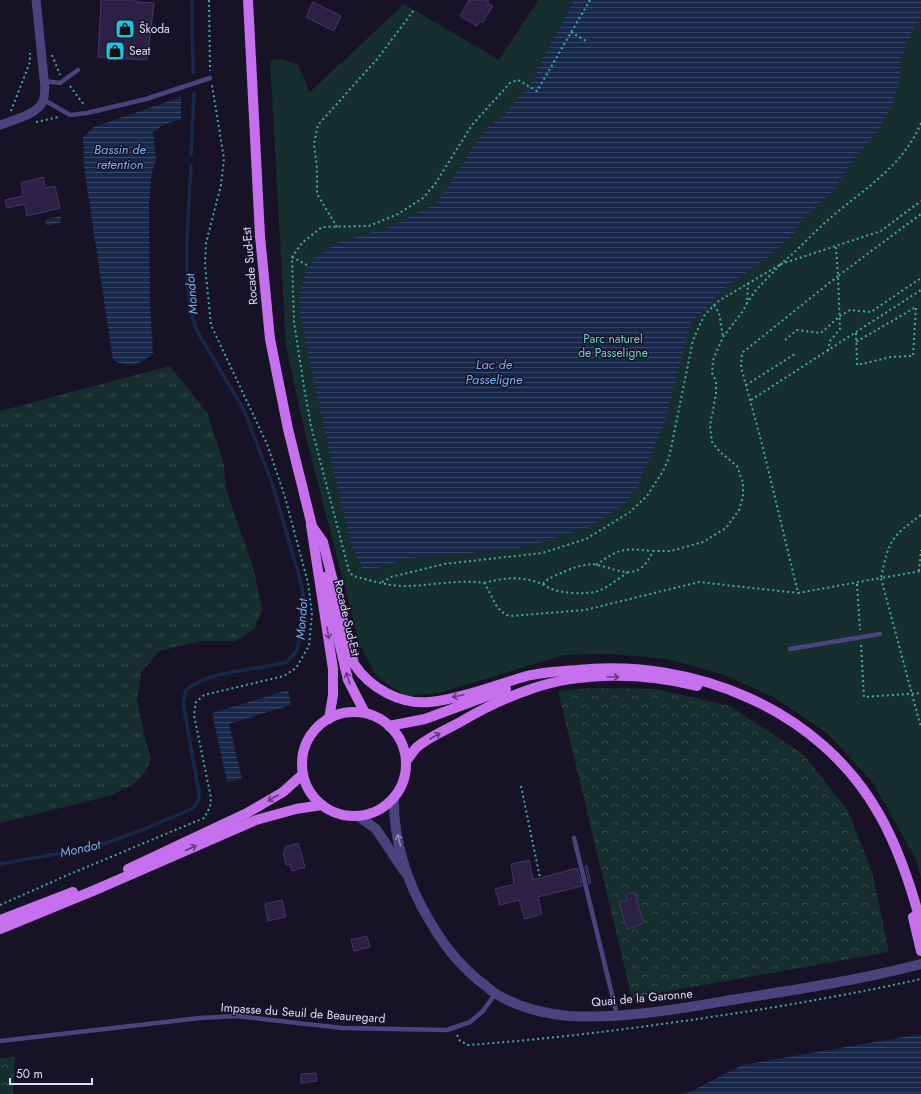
<svg xmlns="http://www.w3.org/2000/svg" width="921" height="1094" viewBox="0 0 921 1094" font-family="Jost,sans-serif">
  <defs>
    <pattern id="grass-tufts" width="24" height="20" patternUnits="userSpaceOnUse"><rect width="24" height="20" fill="#162e2e"/><path d="M3 7l-1-3M5 7V3M7 7l1-3M15 17l-1-3M17 17v-4M19 17l1-3" fill="none" stroke="#384c4d"/></pattern>
    <pattern id="forest-crowns" width="20" height="18" patternUnits="userSpaceOnUse"><rect width="20" height="18" fill="#162e2e"/><path d="M2 6a3 3 0 1 1 6 0M12 15a3 3 0 1 1 6 0" fill="none" stroke="#384c4d"/></pattern>
    <pattern id="water-rules" width="6" height="5" patternUnits="userSpaceOnUse"><rect width="6" height="5" fill="#17284a"/><path d="M0 2.5h6" fill="none" stroke="#384765"/></pattern>
  </defs>
  <rect width="100%" height="100%" fill="#171225"/>
  <path fill="url(#grass-tufts)" d="M 170,366 L 207,412 L 224,465 L 226,489 L 254,570 L 262,609 L 255,628 L 236,641 L 202,641 L 160,651 L 141,672 L 137,700 L 145,739 L 151,759 L 145,773 L 132,785 L 109,796 L 0,823 L 0,411 Z"/>
  <g fill="url(#forest-crowns)">
    <path d="M 593,688 L 656,689 L 730,706 L 804,755 L 848,811 L 872,872 L 889,952 L 632,998 L 558,691 Z"/>
    <path d="M 15,1057 L 13,1094 L 0,1094 L 0,1058 Z"/>
  </g>
  <path fill="#162e2e" d="M 538,0 L 921,0 L 921,878 L 916,860 L 874,784 L 828,734 L 773,697 L 722,674 L 667,659 L 609,654 L 564,655 L 439,693 L 406,696 L 378,678 L 360,646 L 306,438 L 286,346 L 270,60 L 282,59 L 298,65 L 310,92 L 404,4 L 499,60 Z"/>
  <g fill="url(#water-rules)">
    <path d="M 574,0 L 921,0 L 921,17 L 913,29 L 900,60 L 900,80 L 892,105 L 877,132 L 855,157 L 832,192 L 800,221 L 793,235 L 769,256 L 727,286 L 691,323 L 664,423 L 637,487 L 625,503 L 592,526 L 538,543 L 514,549 L 409,558 L 367,571 L 363,570 L 352,546 L 334,473 L 301,320 L 298,302 L 306,270 L 316,257 L 337,243 L 392,226 L 437,203 L 477,141 L 489,126 L 502,117 L 535,78 L 539,66 Z"/>
    <path d="M 181,97 L 181,119 L 163,125 L 153,132 L 156,160 L 152,172 L 149,203 L 150,303 L 153,353 C 140,365 130,369 113,360 L 84,167 L 83,137 L 94,127 Z"/>
    <path d="M 60,216 L 61,222 L 47,226 L 45,220 Z"/>
    <path d="M 288,690 L 291,705 L 229,724 L 242,779 L 227,782 L 212,713 Z"/>
    <path d="M 921,1034 L 921,1094 L 680,1094 L 690,1092 L 742,1065 Z"/>
  </g>
  <g fill="none" stroke-linecap="round" stroke-linejoin="round">
    <g stroke="#17284a" stroke-width="3.5">
      <path d="M 192,0 L 193,73"/>
      <path d="M 191,155 L 194,93"/>
      <path d="M 0,864 L 95,847 L 142,830 L 192,809 L 198,802 L 199,793 L 183,702 L 186,690 C 208,670 259,670 287,662 L 297,650 L 303,625 L 304,600 L 301,583 L 273,486 L 244,410 L 197,331 C 180,287 189,214 191,165"/>
    </g>
  </g>
  <g fill="#2a2144" stroke="#44366d">
    <path d="M 101,0 L 136,0 L 136,2 L 154,3 L 147,60 L 98,57 Z"/>
    <path d="M 469,0 L 488,0 L 488,4 L 493,6 L 482,23 L 480,21 L 477,26 L 460,16 Z"/>
    <path d="M 313,2 L 341,16 L 334,31 L 306,17 Z"/>
    <path d="M 43,177 L 45,188 L 55,186 L 60,208 L 27,216 L 25,204 L 7,208 L 5,200 L 23,196 L 21,183 Z"/>
    <path d="M 298,843 L 305,867 L 292,871 L 290,864 L 286,865 L 283,852 L 285,851 L 285,847 Z"/>
    <path d="M 529,860 L 533,880 L 577,868 L 582,886 L 538,897 L 542,914 L 525,919 L 519,900 L 500,905 L 495,889 L 514,884 L 511,864 Z"/>
    <path d="M 587,865 L 591,883 L 589,884 L 585,866 Z"/>
    <path d="M 634,892 L 644,923 L 627,929 L 619,902 L 627,901 L 626,895 Z"/>
    <path d="M 282,900 L 286,917 L 268,921 L 265,904 Z"/>
    <path d="M 367,936 L 370,947 L 354,951 L 351,940 Z"/>
    <path d="M 316,1073 L 317,1081 L 301,1083 L 301,1074 Z"/>
  </g>
  <g fill="none" stroke-linecap="round" stroke-linejoin="round">
    <g stroke="#3faaaa" stroke-width="2" stroke-dasharray="2 3" stroke-linecap="butt">
      <path d="M 209,0 L 210,71"/>
      <path d="M 590,0 L 537,91 L 518,80 L 510,83 L 472,125 L 435,184 L 423,198 L 398,214 L 369,226 L 322,227 L 302,243 L 292,257 L 294,322 L 304,387 L 311,426 L 349,571 L 353,576 C 370,580 387,586 404,586 C 431,586 458,579 484,583 C 493,595 494,611 510,616 L 585,610 L 699,582 L 798,593"/>
      <path d="M 571,32 L 586,41"/>
      <path d="M 52,55 L 60,75"/>
      <path d="M 70,86 L 85,106"/>
      <path d="M 11,111 L 30,62 L 30,53"/>
      <path d="M 36,122 L 59,117"/>
      <path d="M 921,123 C 903,167 862,190 828,220 C 812,234 798,250 781,264 L 881,231 L 921,201"/>
      <path d="M 337,227 L 317,194 L 317,168 L 314,144 L 318,125 L 378,58 L 414,10"/>
      <path d="M 836,247 L 838,276 L 921,214"/>
      <path d="M 292,257 L 307,265"/>
      <path d="M 838,276 L 742,353 L 741,367 L 762,444 L 798,593 L 881,578 L 921,728"/>
      <path d="M 714,305 L 719,313 L 723,337"/>
      <path d="M 856,333 L 857,365 L 891,357 L 913,356 L 916,307 L 856,342"/>
      <path d="M 785,340 L 797,330 L 821,333 L 840,316 L 850,310 L 871,312 L 921,278"/>
      <path d="M 828,351 L 830,341 L 840,329 L 838,276"/>
      <path d="M 746,385 L 795,354"/>
      <path d="M 751,400 L 921,290"/>
      <path d="M 921,515 C 890,538 889,540 881,578 L 921,571"/>
      <path d="M 596,565 C 620,548 624,548 652,551"/>
      <path d="M 919,571 L 921,550"/>
      <path d="M 382,582 L 391,577 L 444,564 L 542,553 L 586,539 L 630,512 L 647,496 L 663,471 L 669,458 L 693,340 L 704,316 L 717,302 L 781,264 L 756,290 L 747,303"/>
      <path d="M 484,583 C 508,577 520,576 543,584 C 548,578 555,576 561,573 C 571,569 586,562 597,565 C 623,571 639,582 653,551 L 671,551 L 703,542 L 726,528 L 739,510 L 743,497 L 743,483 L 737,466 L 720,452 L 712,442 L 710,426 L 716,394 L 716,381 L 712,373 L 713,360 L 723,337 L 743,311 L 747,303 L 748,283"/>
      <path d="M 543,584 C 553,594 586,595 598,591 C 609,587 619,578 628,572"/>
      <path d="M 857,584 L 860,630"/>
      <path d="M 861,645 L 864,697 L 921,693"/>
      <path d="M 521,786 L 540,878"/>
      <path d="M 0,905 L 70,874 L 204,818 L 210,807 L 211,798 L 194,715 L 196,702 L 204,695 L 284,676 L 296,668 L 309,646 L 312,614 L 308,583 L 285,497 L 267,444 L 211,325 L 205,265 L 206,243 L 221,185 L 224,159 L 212,85"/>
      <path d="M 457,1035 L 460,1041 L 468,1045 C 565,1038 661,1025 757,1010 C 812,1001 867,991 921,979"/>
    </g>
    <g stroke="#49437e" stroke-width="4.5">
      <path d="M 44,81 L 60,83 L 78,70"/>
      <path d="M 44,100 L 70,115 L 87,113 L 146,99 L 210,78"/>
      <path d="M 790,649 L 880,634"/>
      <path d="M 574,838 L 617,1015"/>
      <path d="M 0,1041 L 200,1018 L 236,1016 L 342,1028 L 447,1030 L 470,1022 L 483,1011 L 495,994"/>
    </g>
    <path stroke="#49437e" stroke-width="9" d="M 0,125 C 13,120 37,115 43,101 C 45,97 44,92 45,88 L 36,0"/>
    <g stroke="#49437e" stroke-width="10">
      <path d="M 394,798 C 393,839 407,883 428,918 C 443,944 456,961 478,980 C 484,984 490,990 496,994 C 518,1007 545,1014 569,1016 C 623,1019 678,1009 731,1000 C 795,990 859,980 921,964"/>
      <path d="M 358,816 L 376,829 L 404,871"/>
    </g>
    <g stroke="#c670ed" stroke-width="10">
      <path d="M 248,0 L 260,236 L 270,339 L 288,429 L 313,530"/>
      <path d="M 311,525 L 323,542 L 354,664 C 370,688 400,705 430,702 C 464,698 495,685 527,676 C 542,672 561,671 577,670 C 693,658 820,709 879,814 C 899,849 911,886 921,924"/>
      <path d="M 311,525 L 333,669 L 333,695 L 329,719"/>
      <path d="M 324,577 L 348,680 L 365,713"/>
      <circle cx="354" cy="764" r="52"/>
      <path d="M 389,726 L 425,719 L 506,689"/>
      <path d="M 406,761 C 410,757 413,751 417,747 C 430,736 448,729 462,721 C 484,708 507,697 531,689 C 582,671 645,673 697,686"/>
      <path d="M 128,869 L 247,813 L 283,792 L 303,774"/>
      <path d="M 913,917 L 921,951"/>
      <path d="M 0,920 L 73,892"/>
      <path d="M 0,929 L 95,890 L 256,820 L 296,809 L 322,805"/>
    </g>
  </g>
  <defs><path id="oneway-shaft" d="M-6 0H5M1.5-3L5.5 0L1.5 3" fill="none" stroke-width="1.6" stroke-linecap="round" stroke-linejoin="round"/></defs>
  <g stroke="#663c7f">
    <use href="#oneway-shaft" transform="translate(328 633) rotate(81)"/>
    <use href="#oneway-shaft" transform="translate(613 677)"/>
    <use href="#oneway-shaft" transform="translate(348 678) rotate(-108)"/>
    <use href="#oneway-shaft" transform="translate(458 696) rotate(168)"/>
    <use href="#oneway-shaft" transform="translate(435 736) rotate(-30)"/>
    <use href="#oneway-shaft" transform="translate(273 798) rotate(150)"/>
    <use href="#oneway-shaft" transform="translate(191 848) rotate(-24)"/>
  </g>
  <use stroke="#8d87b6" href="#oneway-shaft" transform="translate(399 840) rotate(-105)"/>
  <defs>
    <g id="shop-square" transform="scale(1)"><rect x="-9" y="-9" width="18" height="18" rx="4" fill="#1fc3e3" stroke="#171225"/><path d="M-5-2.5h2.3a2.7 3.5 0 0 1 5.4 0H5L5.5 6h-11ZM-1.5-2.5h3a1.5 2.3 0 0 0-3 0Z" fill="#111"/></g>
  </defs>
  <g fill-rule="evenodd">
    <use href="#shop-square" x="125" y="29"/>
    <use href="#shop-square" x="115" y="51"/>
  </g>
  <g text-anchor="middle" stroke-width="3" stroke-linejoin="round" paint-order="stroke">
    <g font-size="12" fill="#e0dbfa" stroke="#171225" text-anchor="start">
      <text x="139" y="33">Škoda</text>
      <text x="129" y="55">Seat</text>
    </g>
    <g font-size="12" fill="#e0dbfa" stroke="#171225">
      <text transform="translate(250 266) rotate(-95)" y="4">Rocade Sud-Est</text>
      <text transform="translate(347 618) rotate(77)" y="4">Rocade Sud-Est</text>
      <text transform="translate(642 998) rotate(-5)" y="4">Quai de la Garonne</text>
      <text transform="translate(303 1013) rotate(4)" y="4">Impasse du Seuil de Beauregard</text>
    </g>
    <g font-size="12" fill="#6fd2bf" stroke="#171225">
      <text x="613" y="343">Parc naturel<tspan x="613" dy="14">de Passeligne</tspan></text>
    </g>
    <g font-size="13" font-style="italic" fill="#76afee" stroke="#171225">
      <text x="120" y="154">Bassin de<tspan x="120" dy="15">retention</tspan></text>
      <text transform="translate(191 294) rotate(-95)" y="5">Mondot</text>
      <text x="494" y="369">Lac de<tspan x="494" dy="15">Passeligne</tspan></text>
      <text transform="translate(301 619) rotate(-86)" y="5">Mondot</text>
      <text transform="translate(80 848) rotate(-12)" y="5">Mondot</text>
    </g>
  </g>
  <path d="M10 1078v6h82v-6" fill="none" stroke="#e0dbfa" stroke-width="2"/>
  <text x="16" y="1078" font-size="12" fill="#e0dbfa" stroke="#171225" stroke-width="3" paint-order="stroke">50 m</text>
</svg>
